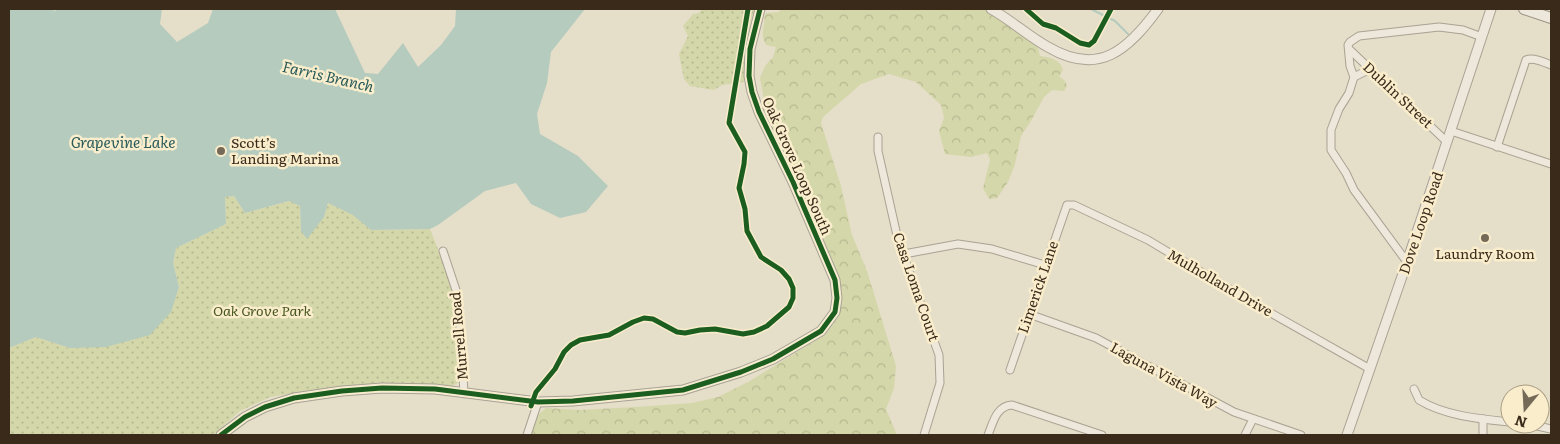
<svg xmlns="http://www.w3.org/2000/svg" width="1560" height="444" viewBox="0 0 1560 444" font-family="Literata,serif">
  <defs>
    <pattern id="forest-crowns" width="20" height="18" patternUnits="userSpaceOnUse" patternTransform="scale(1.25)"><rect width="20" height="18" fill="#d4d7a9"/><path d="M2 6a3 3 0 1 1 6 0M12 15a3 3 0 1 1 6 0" fill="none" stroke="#b7b991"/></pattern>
    <pattern id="park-dots" width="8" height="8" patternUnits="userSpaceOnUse" patternTransform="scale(1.25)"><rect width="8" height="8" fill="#d4d7a9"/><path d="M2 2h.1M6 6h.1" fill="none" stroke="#b7b991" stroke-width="1.8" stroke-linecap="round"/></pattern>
  </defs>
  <rect width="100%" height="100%" fill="#e5dec9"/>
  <path fill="url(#forest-crowns)" d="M 781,9 L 983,9 L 1021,33 L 1038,48 L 1040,56 C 1049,57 1060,59 1063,70 L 1059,76 L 1065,81 L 1067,86 L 1064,91 L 1052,90 L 1044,97 L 1031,121 L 1021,136 L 1015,164 L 1008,182 L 997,198 L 989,199 L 983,188 L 990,160 L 987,153 L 971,157 L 945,154 L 939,131 L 944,118 L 941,105 L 916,82 L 889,74 L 861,84 L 823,117 L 821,123 L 841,186 L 852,235 L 867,271 L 896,366 L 894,388 L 886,409 L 897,435 L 530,435 L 537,416 L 546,408 L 580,410 L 636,407 L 692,403 L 718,397 L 750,381 L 821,337 L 833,324 L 837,316 L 841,297 L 841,289 L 837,272 L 800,187 L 775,135 L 763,95 L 760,78 L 765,66 L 773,57 L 776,47 L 766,45 C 762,37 762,34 764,25 C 765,20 763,18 766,13 L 779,12 Z"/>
  <g fill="url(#park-dots)">
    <path d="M 702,9 L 755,9 C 746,32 744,57 744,82 L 722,85 L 714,90 L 690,86 L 684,79 L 679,54 L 688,36 L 683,26 L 693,14 L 699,13 Z"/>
    <path d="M 234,196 L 245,213 L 290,201 L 300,206 L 301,231 L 324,217 L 328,203 L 354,215 L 371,230 L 430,229 L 451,282 L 455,301 L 460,373 L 458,383 L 450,387 L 403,384 L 323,389 L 270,397 L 240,411 L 213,435 L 9,435 L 9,348 L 36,337 L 70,348 L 130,339 L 150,334 L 179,287 L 173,263 L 176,248 L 226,224 L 225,197 Z"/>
  </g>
  <path fill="#b5cbbe" d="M 9,9 L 55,9 L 53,12 L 58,9 L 162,9 L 160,24 L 177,42 L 208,23 L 213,9 L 335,9 L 365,73 L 378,74 L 403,43 L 418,67 L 441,45 L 455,26 L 456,9 L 585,9 L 551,52 L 547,83 L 537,114 L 540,134 L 578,156 L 608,186 L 586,212 L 560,218 L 531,204 L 516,183 L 485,191 L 438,225 L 430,229 L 371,230 L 353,215 L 328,203 L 324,217 L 307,239 L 301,231 L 300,206 L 289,201 L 245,213 L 234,196 L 225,197 L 226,224 L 176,248 L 173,263 L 179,287 L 171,312 L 150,335 L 106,347 L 70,348 L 36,337 L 9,348 Z"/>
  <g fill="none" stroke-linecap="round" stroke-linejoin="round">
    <path stroke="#b5cbbe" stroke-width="2" d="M 1091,9 L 1115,21 L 1128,34"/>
    <g stroke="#aaa293" stroke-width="9">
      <g id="minor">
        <path d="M 1349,49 L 1447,142"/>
        <path d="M 1354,77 L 1370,69"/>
        <path d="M 1451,131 L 1551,164"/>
        <path d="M 878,137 L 878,151 L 898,240 L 939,355 L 940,383 L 924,435"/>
        <path d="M 1497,147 L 1526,60 C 1533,57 1544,62 1551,65"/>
        <path d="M 443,251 L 458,296 L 464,393"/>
        <path d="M 904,254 L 958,244 L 992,249 L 1045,265"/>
        <path d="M 1407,262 L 1354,190 L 1346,173 L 1331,150 L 1331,130 L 1339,109 L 1349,93 L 1354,77 L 1350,66 L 1348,45 L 1350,42 L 1359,36 L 1439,27 L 1463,30 L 1482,37"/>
        <path d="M 1029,314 L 1096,338 L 1234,412 L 1301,435"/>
        <path d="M 1010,370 L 1067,205 L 1074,205 L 1148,240 L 1253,303 L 1370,369"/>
        <path d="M 1414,389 L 1419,400 C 1445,416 1480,419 1510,422"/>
        <path d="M 1528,424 L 1551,429"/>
        <path d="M 527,435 L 538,402"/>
        <path d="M 988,435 C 993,423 996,406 1012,405 L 1102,435"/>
        <path d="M 1245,435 L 1253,419"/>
        <path d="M 1483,435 L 1483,419"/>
      </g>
    </g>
    <g stroke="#aaa293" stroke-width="11">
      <g id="tertiary">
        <path d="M 991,9 C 1011,20 1028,36 1048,47 C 1099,77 1128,50 1158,9"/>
        <path d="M 221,435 L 245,417 L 265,407 L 294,398 L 342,391 L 382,388 L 435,389 L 538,402 L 573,401 L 683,390 L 741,372 L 773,359 L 821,331 L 835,312 L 837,298 L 835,280 L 793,182 L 759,112 L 752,92 L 749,76 L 750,49 L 760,9"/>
        <path d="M 1347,435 L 1407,262 L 1491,9"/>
      </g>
    </g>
    <g stroke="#999283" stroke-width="12">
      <path id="secondary" d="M 1524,9 L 1551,18"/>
    </g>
    <use href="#minor" stroke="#ede8db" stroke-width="7"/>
    <use href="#tertiary" stroke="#ede8db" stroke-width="9"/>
    <use href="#secondary" stroke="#ede8db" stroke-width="10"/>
    <g stroke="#f9edcc" stroke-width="8">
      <g id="cycleway">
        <path d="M 1026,9 L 1043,24 L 1056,28 L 1080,43 L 1089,45 L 1094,41 L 1111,9"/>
        <path d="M 531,406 L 536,392 L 555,369 L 564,352 L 571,345 L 580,340 L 609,335 L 633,322 L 644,318 L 653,319 L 677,332 L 685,333 L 700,330 L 715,329 L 743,334 L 754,332 L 767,326 L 789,307 L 793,298 L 793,288 L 789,279 L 781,270 L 761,257 L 747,231 L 745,209 L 739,188 L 744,164 L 745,152 L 729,123 L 748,9"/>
        <path d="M 221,435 L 245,417 L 265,407 L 294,398 L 342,391 L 382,388 L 435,389 L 538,402 L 573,401 L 683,390 L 741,372 L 773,359 L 821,331 L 835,312 L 837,298 L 835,280 L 793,182 L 759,112 L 752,92 L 749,76 L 750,49 L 760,9"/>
      </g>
    </g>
    <use href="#cycleway" stroke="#1b5e20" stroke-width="5"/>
  </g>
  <g fill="#756957" stroke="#f9edcc" stroke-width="2">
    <circle cx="221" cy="151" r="5"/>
    <circle cx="1485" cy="238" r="5"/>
  </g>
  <g text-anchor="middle" stroke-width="5" stroke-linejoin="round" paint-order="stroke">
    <g font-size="14" fill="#392a1a" stroke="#f9edcc">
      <text transform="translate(1398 95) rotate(43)" y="5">Dublin Street</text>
      <text transform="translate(797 166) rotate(66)" y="5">Oak Grove Loop South</text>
      <text transform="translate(1421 223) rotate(-71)" y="5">Dove Loop Road</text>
      <text transform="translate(1220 283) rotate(30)" y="5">Mulholland Drive</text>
      <text transform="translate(916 287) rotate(71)" y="5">Casa Loma Court</text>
      <text transform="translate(1038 287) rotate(-71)" y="5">Limerick Lane</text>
      <text transform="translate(459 336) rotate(-95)" y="5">Murrell Road</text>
      <text transform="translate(1164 375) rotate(29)" y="5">Laguna Vista Way</text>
    </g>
    <g font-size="14" fill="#392a1a" stroke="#f9edcc" text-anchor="start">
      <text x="231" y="148">Scott’s<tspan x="231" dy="16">Landing Marina</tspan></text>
      <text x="1485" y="259" text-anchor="middle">Laundry Room</text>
    </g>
    <g font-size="14" font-style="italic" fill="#47571f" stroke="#f9edcc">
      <text x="262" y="316">Oak Grove Park</text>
    </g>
    <g font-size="15" font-style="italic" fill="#285a59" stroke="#f9edcc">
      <text transform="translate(328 77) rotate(13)" y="5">Farris Branch</text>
      <text x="123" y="148">Grapevine Lake</text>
    </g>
  </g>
  <rect width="1560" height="444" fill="none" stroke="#392a1a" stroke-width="20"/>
  <g transform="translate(1525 409) rotate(198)"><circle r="24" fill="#f9edcc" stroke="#ac9f85"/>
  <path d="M0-4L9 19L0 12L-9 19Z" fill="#756957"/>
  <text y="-8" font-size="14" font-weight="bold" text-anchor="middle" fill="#392a1a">N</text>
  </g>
</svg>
